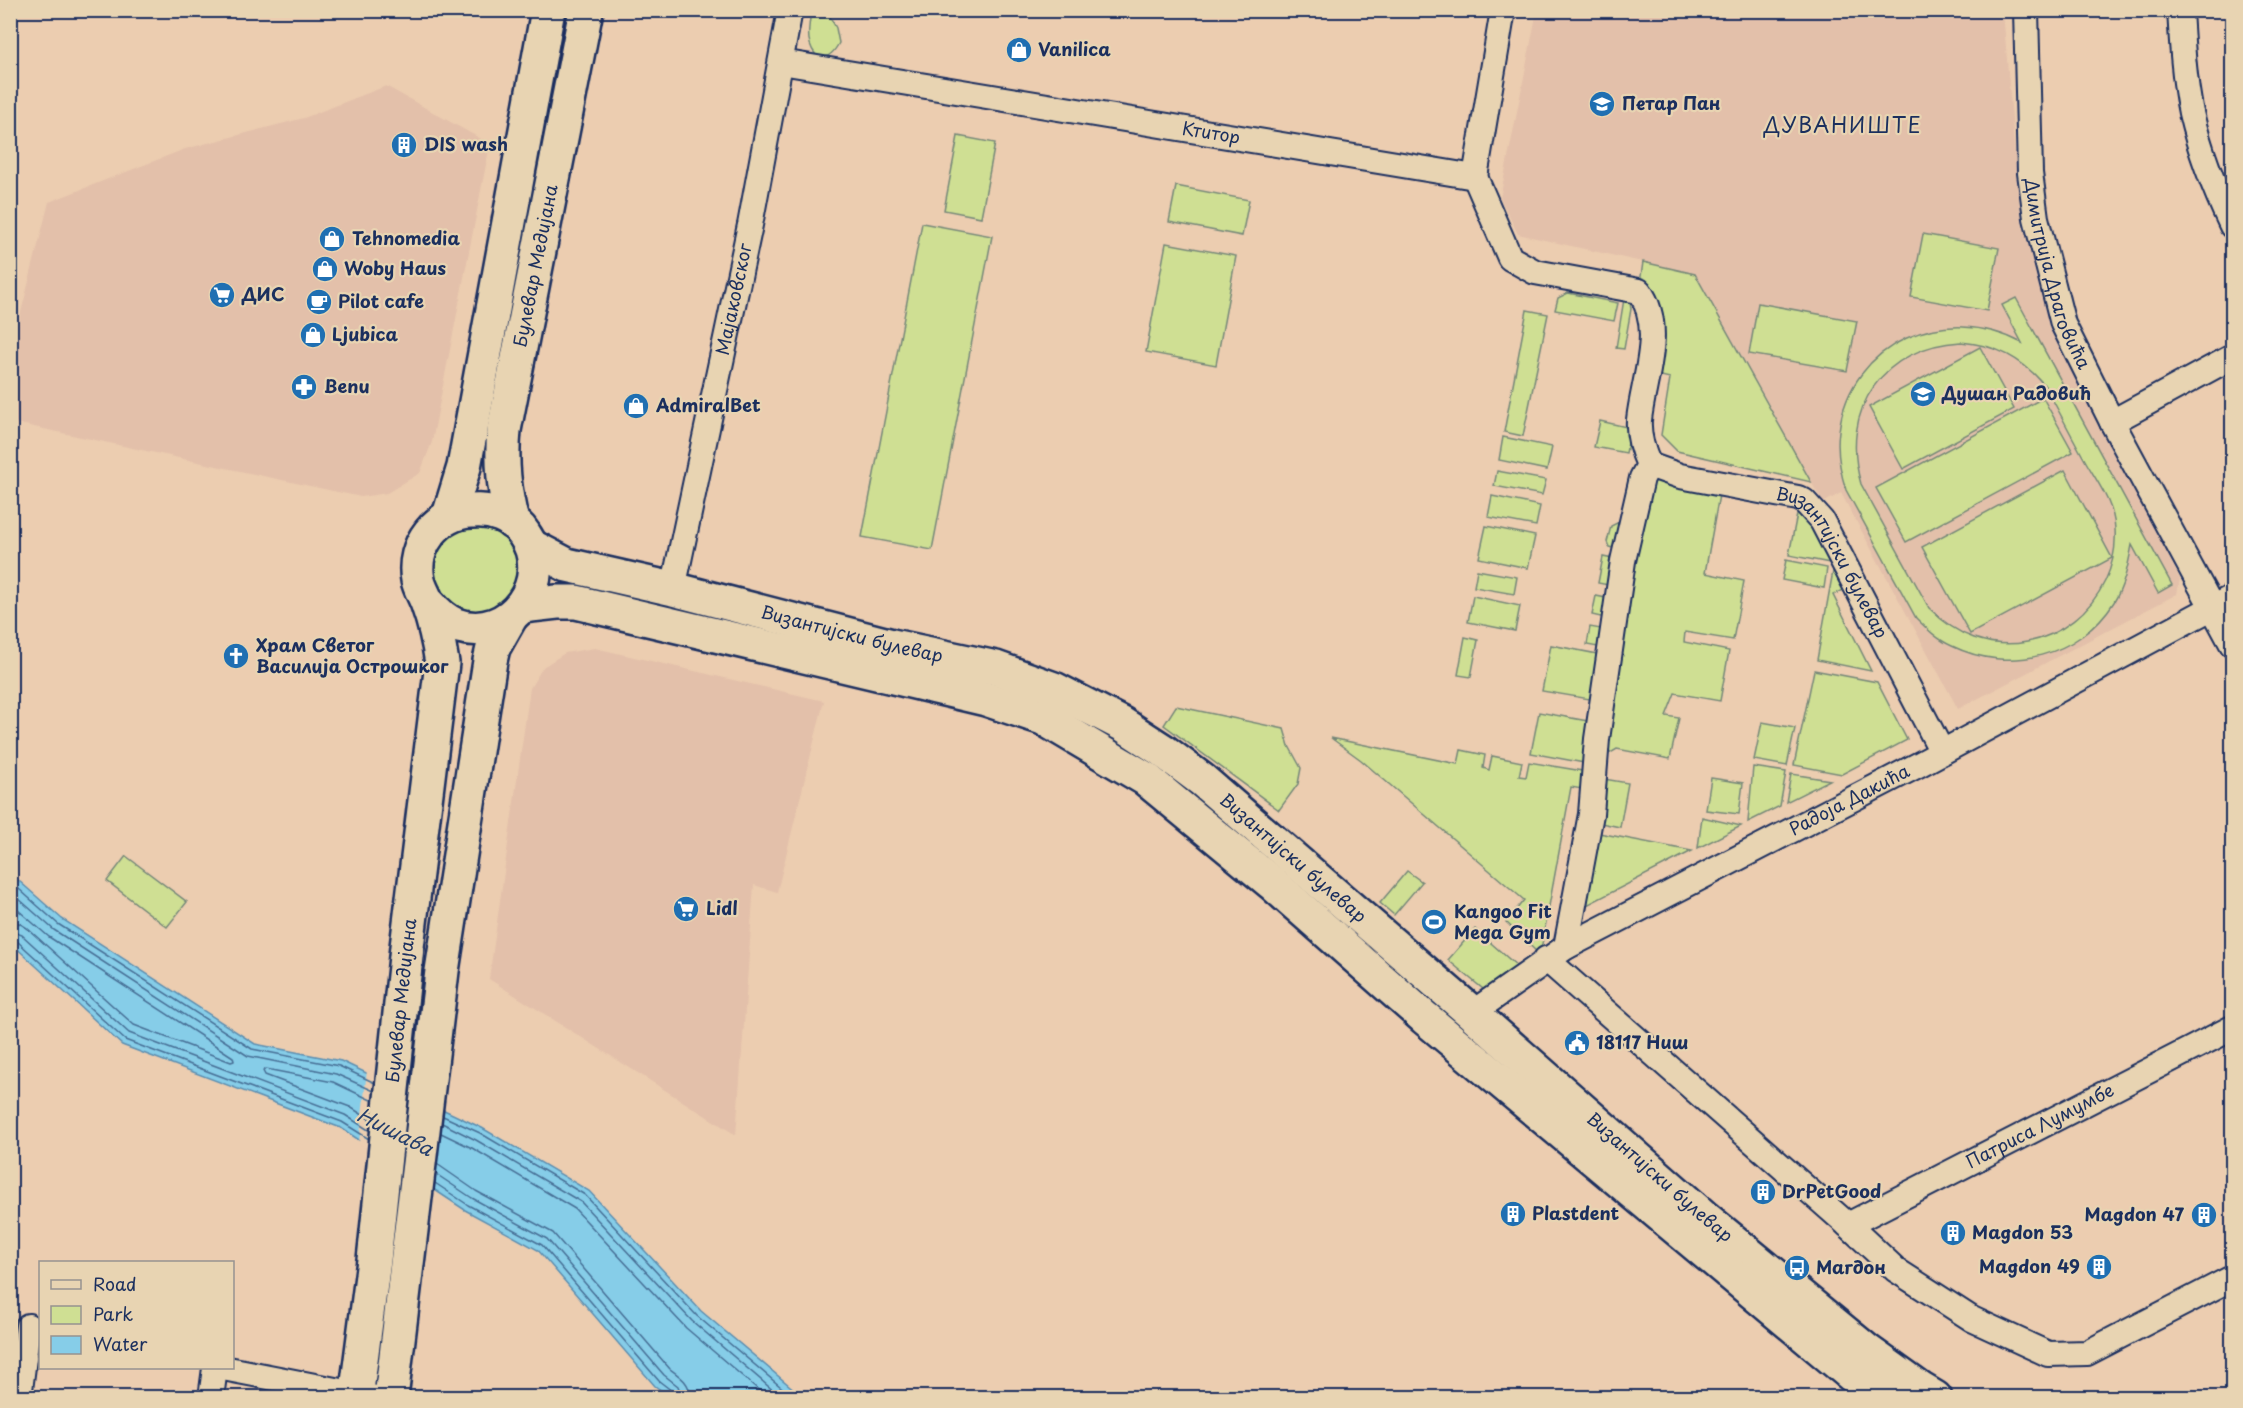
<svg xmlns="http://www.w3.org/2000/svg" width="2243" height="1408" viewBox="0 0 2243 1408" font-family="'Playpen Sans',sans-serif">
  <rect width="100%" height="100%" fill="#eccdb0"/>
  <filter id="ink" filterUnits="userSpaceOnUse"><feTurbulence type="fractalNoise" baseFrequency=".0167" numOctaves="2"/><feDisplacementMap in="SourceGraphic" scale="12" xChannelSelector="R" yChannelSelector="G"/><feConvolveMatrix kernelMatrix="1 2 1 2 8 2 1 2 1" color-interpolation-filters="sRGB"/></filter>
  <g filter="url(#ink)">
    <g fill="#e3c0aa">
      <path d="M 1537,11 L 2003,11 L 2017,180 L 2023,225 L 2051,330 L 2180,579 L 2177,594 L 1958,709 L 1841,493 L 1823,503 L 1695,274 L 1518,234 L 1500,198 Z"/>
      <path d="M 386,86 L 490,144 L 432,442 L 420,473 L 387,493 L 361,497 L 11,422 L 11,352 L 49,202 L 185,149 L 304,118 Z"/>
      <path d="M 595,648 L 824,701 L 777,892 L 754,885 L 736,1135 L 489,979 L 530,688 L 543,667 L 565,653 Z"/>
    </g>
    <g fill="#cfdf93" stroke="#758778" stroke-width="1.5" fill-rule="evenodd">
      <path d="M 811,11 L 827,11 L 836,28 L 839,43 C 834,52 830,57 819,58 C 804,44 809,28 811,11 Z"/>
      <path d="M 958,136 L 995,143 L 981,217 L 944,210 Z"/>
      <path d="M 1176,186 L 1249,200 L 1242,236 L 1169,222 Z"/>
      <path d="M 922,223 L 992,236 L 932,550 L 862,537 Z"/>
      <path d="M 1923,234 L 1999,248 L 1987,311 L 1911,297 Z"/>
      <path d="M 1166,243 L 1236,256 L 1216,365 L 1146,352 Z"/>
      <path d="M 1643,262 L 1695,274 L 1811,482 L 1677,451 L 1661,435 L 1670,378 L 1648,373 L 1639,291 Z"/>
      <path d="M 1568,293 L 1618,303 L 1614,321 L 1555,310 L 1558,298 Z"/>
      <path d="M 2016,298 L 2172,585 L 2158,593 L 2132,545 C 2128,565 2125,584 2114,602 C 2079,657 2009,674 1952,646 C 1938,640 1927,629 1916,618 L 1846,490 C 1840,471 1836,452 1839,431 C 1850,342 1946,302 2022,343 L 2002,305 ZM 1961,342 C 1996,345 2022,358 2045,386 C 2059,411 2072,437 2086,462 C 2098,483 2114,504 2115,529 C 2120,603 2046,663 1974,638 C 1956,632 1942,621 1929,608 L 1861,484 C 1839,409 1884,346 1961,342 Z"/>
      <path d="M 1624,299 L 1630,303 L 1631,309 L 1624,349 L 1616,348 Z"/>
      <path d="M 1758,303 L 1857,321 L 1847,371 L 1749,354 Z"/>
      <path d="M 1527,310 L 1548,314 L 1523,436 L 1504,432 Z"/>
      <path d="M 1980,347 L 2014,409 L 1903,469 L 1869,407 Z"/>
      <path d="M 2043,398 L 2073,452 L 1906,542 L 1876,488 Z"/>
      <path d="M 1600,421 L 1631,428 L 1626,453 L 1594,447 Z"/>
      <path d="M 1503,437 L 1552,447 L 1547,470 L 1499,460 Z"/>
      <path d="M 2065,470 L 2112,558 L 1970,634 L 1922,547 Z"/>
      <path d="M 1497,471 L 1546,480 L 1542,495 L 1494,486 Z"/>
      <path d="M 1642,478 L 1721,484 L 1705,573 L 1744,581 L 1733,640 L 1685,632 L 1684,642 L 1729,651 L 1720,701 L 1675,693 L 1666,716 L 1679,718 L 1670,759 L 1617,749 L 1595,762 L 1595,765 L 1531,753 L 1539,712 L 1599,723 L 1602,701 L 1542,691 L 1551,645 L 1608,656 L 1609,649 L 1587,645 L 1590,627 L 1612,631 L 1614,620 L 1592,615 L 1596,596 L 1616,600 L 1619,587 L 1598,583 L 1603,557 L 1622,561 L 1618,549 L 1609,547 L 1607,542 L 1611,526 L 1619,522 L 1623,523 Z"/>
      <path d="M 1492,496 L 1540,506 L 1536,526 L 1488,517 Z"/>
      <path d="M 1800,499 L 1834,543 L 1830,563 L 1789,555 Z"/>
      <path d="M 1486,526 L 1535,536 L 1528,568 L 1479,558 Z"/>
      <circle cx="476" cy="569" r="43"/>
      <path d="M 1837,549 L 1856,584 L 1833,595 L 1871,671 L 1817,660 Z"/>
      <path d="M 1786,560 L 1827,568 L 1824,588 L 1782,580 Z"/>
      <path d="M 1477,570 L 1517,577 L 1514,594 L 1474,587 Z"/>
      <path d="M 1473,596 L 1520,606 L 1515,631 L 1468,622 Z"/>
      <path d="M 1465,637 L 1478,640 L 1471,677 L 1458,675 Z"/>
      <path d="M 1814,670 L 1877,682 L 1907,740 L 1842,774 L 1794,765 Z"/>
      <path d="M 1176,706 L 1284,729 L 1289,746 L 1301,768 L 1298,784 L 1279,810 L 1164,725 Z"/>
      <path d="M 1762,722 L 1795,728 L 1787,766 L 1754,760 Z"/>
      <path d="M 1331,738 L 1458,764 L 1461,750 L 1485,755 L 1483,768 L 1489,770 L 1492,756 L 1522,762 L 1519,776 L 1526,777 L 1529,762 L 1594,773 L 1594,791 L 1571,787 L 1540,955 L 1506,922 L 1524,900 L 1361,760 Z"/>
      <path d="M 1753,767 L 1786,772 L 1780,806 L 1748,822 Z"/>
      <path d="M 1791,774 L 1830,780 L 1786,802 Z"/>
      <path d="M 1711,778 L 1743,783 L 1739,814 L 1706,810 Z"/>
      <path d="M 1604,779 L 1628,783 L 1620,827 L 1596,822 Z"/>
      <path d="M 1702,817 L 1741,826 L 1698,848 Z"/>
      <path d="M 1599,833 L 1692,851 L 1587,905 Z"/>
      <path d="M 126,856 L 187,902 L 167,927 L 107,881 Z"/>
      <path d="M 1407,871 L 1422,882 L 1394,915 L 1380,903 Z"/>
      <path d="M 1475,929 L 1526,974 L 1494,998 L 1448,960 Z"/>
    </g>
    <path fill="#86cde8" stroke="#5b8eb1" stroke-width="1.5" d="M 10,873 L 62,919 L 255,1044 L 341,1061 L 482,1128 L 589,1191 L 701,1311 L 803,1397 L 671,1397 L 655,1386 L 538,1250 L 465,1210 L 341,1128 L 122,1045 L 11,943 Z"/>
    <path fill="#eccdb0" d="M 367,1070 L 440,1104 L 430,1190 L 359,1143 Z"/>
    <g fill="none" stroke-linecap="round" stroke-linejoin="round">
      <g stroke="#466e95" stroke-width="1.5">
        <path d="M 10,881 L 58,924 L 252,1049 L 339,1066 L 375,1083"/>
        <path d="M 10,891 L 54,930 L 248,1056 L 336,1074 L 374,1091"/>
        <path d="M 10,903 L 49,937 L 233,1057 L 234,1061 L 231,1062 L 134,1025 L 27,928 L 19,923 L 10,922"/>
        <path d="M 10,931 L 22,935 L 129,1033 L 345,1115 L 370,1131"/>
        <path d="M 10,939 L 17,941 L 125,1040 L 342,1122 L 369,1139"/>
        <path d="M 443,1116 L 480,1133 L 585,1195 L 697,1316 L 794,1398"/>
        <path d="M 371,1120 L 350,1107 L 265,1075 L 263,1071 L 266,1069 L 333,1082 L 373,1101"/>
        <path d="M 442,1123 L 476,1140 L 581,1202 L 692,1321 L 782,1398"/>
        <path d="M 441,1133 L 472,1148 L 575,1209 L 686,1328 L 768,1398"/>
        <path d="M 437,1164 L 476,1191 L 553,1233 L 670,1369 C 681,1377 690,1383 691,1398"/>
        <path d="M 436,1174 L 472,1198 L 547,1239 L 664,1375 L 678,1386 L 682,1398"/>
        <path d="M 435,1183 L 468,1205 L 542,1245 L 659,1381 L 672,1391 L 674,1398"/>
      </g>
      <g stroke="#1b2f5e" stroke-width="28">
        <g id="street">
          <path id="s1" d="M 2026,10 L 2030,173 L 2036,218 L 2063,324 L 2112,422 L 2232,644"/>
          <path d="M 2180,10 C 2182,45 2184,79 2191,113 C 2200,152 2215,190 2232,226"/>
          <path id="s2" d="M 781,62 L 1475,177"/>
          <path d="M 1475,177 L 1510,258 L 1535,272 L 1639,291 C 1666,327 1643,380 1639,420 C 1638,436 1642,450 1649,465 L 1642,478 L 1623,561 L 1597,739 L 1591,814 L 1566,947"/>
          <path d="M 1475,177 L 1503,10"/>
          <path d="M 2112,422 L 2232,357"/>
          <path id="s3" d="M 1649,465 L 1680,476 L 1798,498 L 1804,501 L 1822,521 L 1942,752"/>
          <path id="s4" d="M 673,589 L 750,225 L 790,10"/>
          <path d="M 1546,959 L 1848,1225 L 1896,1270 L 1972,1319 L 2048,1354 L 2087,1353 L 2232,1278"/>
          <path id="s5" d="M 1472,1013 L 1566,947 L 1920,764 L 2232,597"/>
          <path id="s6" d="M 1848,1225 L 2232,1028"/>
          <path d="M 223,1368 L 376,1398"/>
          <path d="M 19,1398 L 28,1326"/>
          <path d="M 211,1398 L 215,1368"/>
        </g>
      </g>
      <g stroke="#1b2f5e" stroke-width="38">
        <g id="secondary">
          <path d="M 449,516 L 464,467 L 548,10"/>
          <path id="s7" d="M 512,522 C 504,490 501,463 504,430 L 586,10"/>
          <path id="s8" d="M 531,546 L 567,565 L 673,589 L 892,646 L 996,668 L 1054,689 L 1122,724 L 1162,750 L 1202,780 L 1472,1013 L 1705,1218 L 1867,1351 L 1920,1389 L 1935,1398"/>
          <path d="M 522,606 L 557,602 L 576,602 L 986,699 L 1043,718 L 1146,779 L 1272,883 L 1425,1018 L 1852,1375 L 1885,1398"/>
          <path id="s9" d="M 356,1398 L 374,1260 L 407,947 L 442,663 C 439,643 435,624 428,605 C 425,596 420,589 418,580 C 411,545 438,512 472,511 C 492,509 513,517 524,534 C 556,579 511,644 456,625 C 445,621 436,612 428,603"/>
          <path d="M 391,1398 L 442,971 L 490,661 L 493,648 L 510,618"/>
        </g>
      </g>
      <use href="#street" stroke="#e8d4b2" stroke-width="24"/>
      <use href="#secondary" stroke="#e8d4b2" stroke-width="33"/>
    </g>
  </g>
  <defs>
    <g id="shop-disc" transform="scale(1.35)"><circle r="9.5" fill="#1f6fb2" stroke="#e8d4b2"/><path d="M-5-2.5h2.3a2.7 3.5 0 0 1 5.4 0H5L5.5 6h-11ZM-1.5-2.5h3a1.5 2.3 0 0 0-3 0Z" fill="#fff"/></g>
    <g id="school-disc" transform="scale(1.35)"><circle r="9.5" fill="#1f6fb2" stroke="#e8d4b2"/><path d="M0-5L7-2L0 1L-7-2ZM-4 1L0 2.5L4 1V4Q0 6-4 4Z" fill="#fff"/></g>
    <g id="building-disc" transform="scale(1.35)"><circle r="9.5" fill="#1f6fb2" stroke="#e8d4b2"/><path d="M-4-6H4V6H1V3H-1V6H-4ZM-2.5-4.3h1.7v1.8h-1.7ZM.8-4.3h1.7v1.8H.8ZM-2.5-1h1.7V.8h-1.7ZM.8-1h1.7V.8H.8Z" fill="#fff"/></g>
    <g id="supermarket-disc" transform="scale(1.35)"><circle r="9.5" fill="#1f6fb2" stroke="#e8d4b2"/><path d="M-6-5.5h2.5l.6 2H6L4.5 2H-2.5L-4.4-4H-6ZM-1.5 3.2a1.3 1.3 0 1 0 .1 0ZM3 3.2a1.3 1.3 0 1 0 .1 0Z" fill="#fff"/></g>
    <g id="cafe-disc" transform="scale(1.35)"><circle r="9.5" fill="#1f6fb2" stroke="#e8d4b2"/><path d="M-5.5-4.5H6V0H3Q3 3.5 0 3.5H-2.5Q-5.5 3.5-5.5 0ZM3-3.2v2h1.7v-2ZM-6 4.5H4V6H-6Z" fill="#fff"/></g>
    <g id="pharmacy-disc" transform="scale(1.35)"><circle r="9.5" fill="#1f6fb2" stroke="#e8d4b2"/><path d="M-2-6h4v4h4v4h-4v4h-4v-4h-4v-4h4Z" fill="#fff"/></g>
    <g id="church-disc" transform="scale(1.35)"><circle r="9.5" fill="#1f6fb2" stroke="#e8d4b2"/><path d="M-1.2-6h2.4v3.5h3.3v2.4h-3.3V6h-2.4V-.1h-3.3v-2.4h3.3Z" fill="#fff"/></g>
    <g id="stadium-disc" transform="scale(1.35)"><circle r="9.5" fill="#1f6fb2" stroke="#e8d4b2"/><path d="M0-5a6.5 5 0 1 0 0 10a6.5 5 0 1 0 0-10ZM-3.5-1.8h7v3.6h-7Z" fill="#fff"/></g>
    <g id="civic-disc" transform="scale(1.35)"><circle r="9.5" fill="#1f6fb2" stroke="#e8d4b2"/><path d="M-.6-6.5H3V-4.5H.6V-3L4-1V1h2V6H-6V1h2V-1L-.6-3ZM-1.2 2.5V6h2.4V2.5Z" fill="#fff"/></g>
    <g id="bus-disc" transform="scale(1.35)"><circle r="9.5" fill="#1f6fb2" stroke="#e8d4b2"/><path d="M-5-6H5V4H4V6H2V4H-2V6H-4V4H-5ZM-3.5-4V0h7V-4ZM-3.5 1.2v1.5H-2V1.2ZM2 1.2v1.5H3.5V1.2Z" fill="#fff"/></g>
  </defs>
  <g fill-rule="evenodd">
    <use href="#shop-disc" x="1019" y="50"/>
    <use href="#school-disc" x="1602" y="104"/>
    <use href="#building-disc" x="404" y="145"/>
    <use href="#shop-disc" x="332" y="239"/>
    <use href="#shop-disc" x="325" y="269"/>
    <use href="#supermarket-disc" x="222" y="295"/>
    <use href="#cafe-disc" x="319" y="302"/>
    <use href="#shop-disc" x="313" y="335"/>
    <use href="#pharmacy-disc" x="304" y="387"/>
    <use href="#school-disc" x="1923" y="394"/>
    <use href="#shop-disc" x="636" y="406"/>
    <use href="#church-disc" x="236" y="656"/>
    <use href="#supermarket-disc" x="686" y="909"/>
    <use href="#stadium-disc" x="1434" y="922"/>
    <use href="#civic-disc" x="1577" y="1043"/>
    <use href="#building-disc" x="1763" y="1192"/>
    <use href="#building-disc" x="1513" y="1214"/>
    <use href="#building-disc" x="2204" y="1215"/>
    <use href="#building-disc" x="1953" y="1233"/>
    <use href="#building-disc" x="2099" y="1267"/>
    <use href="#bus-disc" x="1797" y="1268"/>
  </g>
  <g text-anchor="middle" stroke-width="4.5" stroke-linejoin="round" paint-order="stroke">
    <g font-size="18" font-weight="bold" fill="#1b2f5e" stroke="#e8d4b2" text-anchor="start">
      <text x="1038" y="56">Vanilica</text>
      <text x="1622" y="110">Петар Пан</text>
      <text x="424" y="151">DIS wash</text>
      <text x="352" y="245">Tehnomedia</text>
      <text x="344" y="275">Woby Haus</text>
      <text x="242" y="301">ДИС</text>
      <text x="338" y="308">Pilot cafe</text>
      <text x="332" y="341">Ljubica</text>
      <text x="324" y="393">Benu</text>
      <text x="1942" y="400">Душан Радовић</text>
      <text x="656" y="412">AdmiralBet</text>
      <text x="256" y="652">Храм Светог<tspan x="256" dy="21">Василија Острошког</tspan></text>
      <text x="706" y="915">Lidl</text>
      <text x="1454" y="918">Kangoo Fit<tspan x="1454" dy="21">Mega Gym</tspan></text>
      <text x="1596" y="1049">18117 Ниш</text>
      <text x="1782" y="1198">DrPetGood</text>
      <text x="1532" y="1220">Plastdent</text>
      <text x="2184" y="1221" text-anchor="end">Magdon 47</text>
      <text x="1972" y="1239">Magdon 53</text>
      <text x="2080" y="1273" text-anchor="end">Magdon 49</text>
      <text x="1816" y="1274">Магдон</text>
    </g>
    <g font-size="18" fill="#1b2f5e" stroke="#e8d4b2">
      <text dy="6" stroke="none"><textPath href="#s2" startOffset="436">Ктитор</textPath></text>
      <text dy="6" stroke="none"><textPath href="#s7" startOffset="260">Булевар Медијана</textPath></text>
      <text dy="6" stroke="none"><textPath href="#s1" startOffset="268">Димитрија Драговића</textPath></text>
      <text dy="6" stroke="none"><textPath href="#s4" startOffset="296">Мајаковског</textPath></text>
      <text dy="6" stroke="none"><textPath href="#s3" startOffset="224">Византијски булевар</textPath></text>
      <text dy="6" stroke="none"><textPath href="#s8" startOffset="334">Византијски булевар</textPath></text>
      <text dy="6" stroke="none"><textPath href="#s5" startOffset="434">Радоја Дакића</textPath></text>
      <text dy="6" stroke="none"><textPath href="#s8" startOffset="838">Византијски булевар</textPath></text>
      <text dy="6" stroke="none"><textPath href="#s9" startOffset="400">Булевар Медијана</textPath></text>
      <text dy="6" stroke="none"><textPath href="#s6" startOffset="216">Патриса Лумумбе</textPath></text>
      <text dy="6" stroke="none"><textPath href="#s8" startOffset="1324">Византијски булевар</textPath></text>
    </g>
    <g font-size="20" font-style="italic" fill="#263f6c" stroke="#e8d4b2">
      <text transform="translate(395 1132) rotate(27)" y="7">Нишава</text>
    </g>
    <g font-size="21" letter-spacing="1.5" fill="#1b2f5e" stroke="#e8d4b2">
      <text x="1843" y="133">ДУВАНИШТЕ</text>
    </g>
  </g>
  <rect width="2243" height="1408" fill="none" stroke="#e8d4b2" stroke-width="36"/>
  <rect x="18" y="18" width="2207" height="1372" fill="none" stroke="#1b2f5e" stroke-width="2" filter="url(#ink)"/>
  <rect x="39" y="1261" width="195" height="108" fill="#e8d4b2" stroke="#969290" stroke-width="1.5"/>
  <rect x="51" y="1280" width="30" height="9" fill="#e8d4b2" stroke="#969290" stroke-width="1.5"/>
  <text x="93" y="1291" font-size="18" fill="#1b2f5e">Road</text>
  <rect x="51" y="1306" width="30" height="18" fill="#cfdf93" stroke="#969290" stroke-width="1.5"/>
  <text x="93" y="1321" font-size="18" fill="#1b2f5e">Park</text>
  <rect x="51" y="1336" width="30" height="18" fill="#86cde8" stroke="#969290" stroke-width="1.5"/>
  <text x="93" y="1351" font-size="18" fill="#1b2f5e">Water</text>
</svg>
